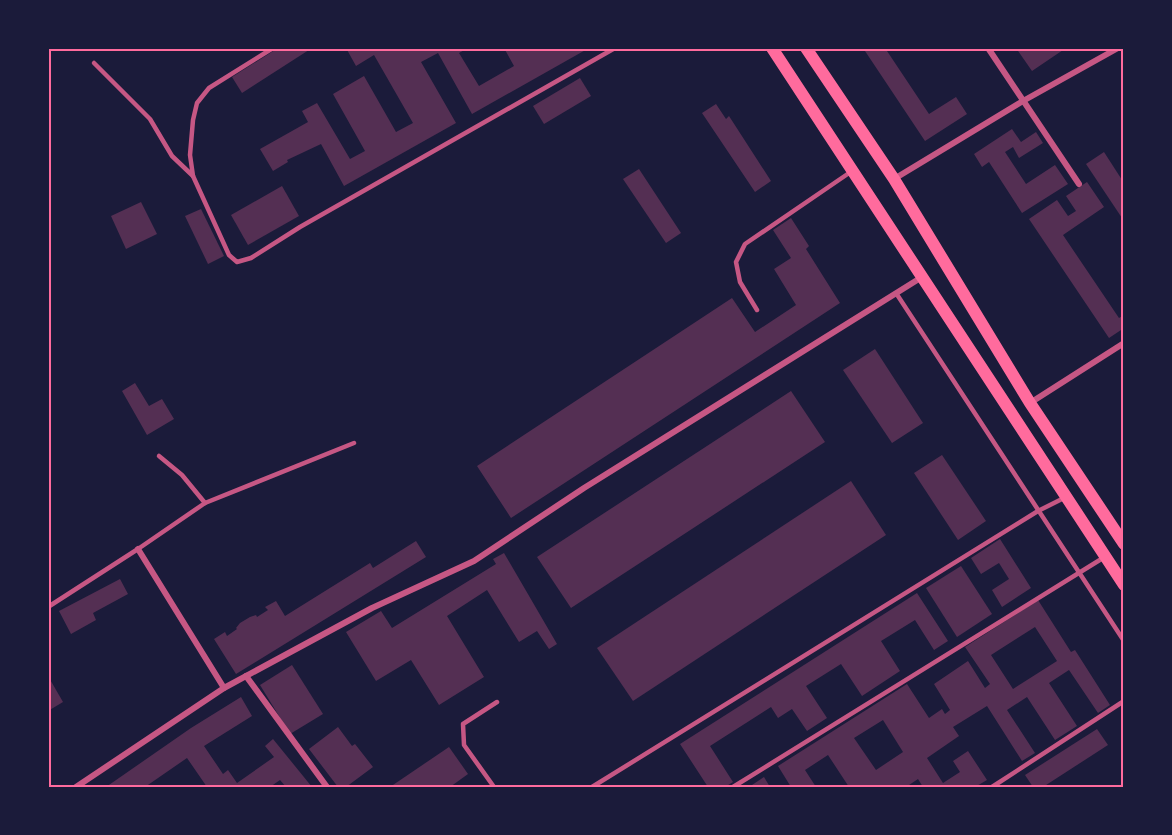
<svg xmlns="http://www.w3.org/2000/svg" width="1172" height="835" viewBox="0 0 1172 835" font-family="'Open Sans',sans-serif">
  <rect width="100%" height="100%" fill="#1b1b3a"/>
  <g fill="#542f53" fill-rule="evenodd">
    <path d="M 278,48 L 312,48 L 242,93 L 232,77 Z"/>
    <path d="M 346,48 L 468,48 L 459,53 L 479,86 L 514,66 L 504,48 L 545,48 L 546,50 L 551,48 L 589,48 L 472,114 L 438,53 L 421,62 L 456,123 L 344,186 L 321,144 L 287,160 L 288,162 L 273,171 L 260,149 L 308,122 L 302,111 L 317,103 L 350,159 L 365,151 L 333,94 L 364,76 L 396,132 L 413,123 L 374,55 L 356,66 Z"/>
    <path d="M 863,48 L 885,48 L 929,114 L 956,97 L 967,114 L 925,141 Z"/>
    <path d="M 1016,48 L 1033,48 L 1035,51 L 1039,48 L 1066,48 L 1032,71 Z"/>
    <path d="M 580,78 L 591,96 L 544,124 L 533,106 Z"/>
    <path d="M 716,104 L 726,119 L 729,116 L 771,181 L 755,192 L 702,113 Z"/>
    <path d="M 1012,129 L 1021,142 L 1036,132 L 1043,143 L 1019,158 L 1013,147 L 1005,152 L 1026,184 L 1055,165 L 1068,184 L 1022,213 L 989,162 L 982,167 L 974,154 Z"/>
    <path d="M 1104,152 L 1124,183 L 1124,221 L 1086,164 Z"/>
    <path d="M 639,169 L 681,233 L 666,243 L 623,179 Z"/>
    <path d="M 1087,182 L 1104,207 L 1063,235 L 1119,318 L 1124,315 L 1124,328 L 1109,338 L 1029,219 L 1057,200 L 1068,216 L 1076,211 L 1066,196 Z"/>
    <path d="M 282,186 L 299,216 L 248,245 L 231,215 Z"/>
    <path d="M 141,202 L 157,234 L 126,249 L 111,216 Z"/>
    <path d="M 201,209 L 224,256 L 208,264 L 185,216 Z"/>
    <path d="M 791,218 L 809,246 L 806,249 L 840,303 L 511,518 L 477,466 L 732,298 L 755,332 L 796,305 L 774,269 L 791,258 L 773,230 Z"/>
    <path d="M 875,349 L 923,423 L 892,443 L 843,370 Z"/>
    <path d="M 135,383 L 149,406 L 162,399 L 174,419 L 147,435 L 122,391 Z"/>
    <path d="M 791,391 L 825,442 L 571,608 L 537,557 Z"/>
    <path d="M 942,455 L 986,521 L 958,540 L 914,473 Z"/>
    <path d="M 851,481 L 886,535 L 633,701 L 597,648 Z"/>
    <path d="M 1000,539 L 1031,588 L 1002,607 L 992,590 L 1009,579 L 999,563 L 981,574 L 971,558 Z"/>
    <path d="M 416,541 L 426,557 L 236,674 L 214,639 L 225,632 L 227,636 L 237,629 L 236,628 L 240,623 L 250,617 L 256,615 L 257,617 L 268,610 L 265,607 L 276,601 L 285,616 L 370,563 L 373,568 Z"/>
    <path d="M 504,553 L 557,644 L 549,649 L 537,631 L 519,642 L 487,590 L 447,616 L 484,677 L 439,705 L 411,660 L 376,681 L 346,632 L 381,611 L 392,628 L 496,564 L 493,559 Z"/>
    <path d="M 961,566 L 992,614 L 957,637 L 926,588 Z"/>
    <path d="M 120,579 L 128,594 L 93,613 L 96,620 L 71,634 L 59,611 Z"/>
    <path d="M 917,593 L 948,641 L 934,650 L 915,620 L 881,641 L 900,671 L 862,696 L 841,664 L 806,686 L 827,718 L 807,731 L 792,709 L 778,718 L 771,707 L 710,746 L 733,782 L 725,787 L 708,787 L 680,744 Z"/>
    <path d="M 1038,600 L 1071,652 L 1075,650 L 1110,705 L 1098,713 L 1069,670 L 1049,683 L 1077,726 L 1055,740 L 1027,697 L 1007,710 L 1035,753 L 1022,761 L 987,706 L 953,727 L 959,736 L 927,758 L 943,783 L 960,772 L 953,761 L 968,751 L 987,780 L 975,787 L 923,787 L 918,779 L 909,785 L 910,787 L 849,787 L 828,755 L 805,770 L 816,787 L 791,787 L 778,766 L 907,684 L 929,718 L 942,709 L 945,714 L 950,710 L 934,684 L 968,661 L 985,688 L 990,684 L 965,647 ZM 1035,627 L 1057,661 L 1013,689 L 991,655 ZM 883,720 L 903,752 L 876,770 L 854,738 Z"/>
    <path d="M 292,665 L 323,714 L 290,734 L 260,685 Z"/>
    <path d="M 48,676 L 63,702 L 48,711 Z"/>
    <path d="M 241,697 L 252,716 L 204,746 L 223,774 L 228,770 L 237,783 L 274,757 L 265,746 L 273,739 L 312,787 L 286,787 L 280,780 L 270,787 L 207,787 L 187,758 L 145,787 L 106,787 L 191,728 Z"/>
    <path d="M 338,727 L 352,746 L 355,744 L 373,767 L 346,787 L 338,787 L 309,749 Z"/>
    <path d="M 1097,729 L 1108,745 L 1043,787 L 1033,787 L 1025,775 Z"/>
    <path d="M 449,747 L 468,774 L 450,787 L 390,787 Z"/>
    <path d="M 764,777 L 770,787 L 749,787 Z"/>
  </g>
  <g fill="none" stroke-linecap="round" stroke-linejoin="round">
    <g stroke="#c65784" stroke-width="4.5">
      <path d="M 273,48 L 209,88 L 197,103 L 193,120 L 190,155 L 193,176 L 229,255 L 237,262 L 251,258 L 300,227 L 615,48"/>
      <path d="M 94,63 L 150,119 L 172,156 L 193,176"/>
      <path d="M 896,293 L 1124,641"/>
      <path d="M 757,310 L 740,282 L 736,262 L 745,244 L 852,171"/>
      <path d="M 159,456 L 182,475 L 205,503"/>
      <path d="M 48,607 L 138,549 L 205,503 L 354,443"/>
      <path d="M 494,787 L 464,745 L 463,724 L 497,702"/>
      <path d="M 592,787 L 1038,511 L 1064,498"/>
      <path d="M 733,787 L 1103,558"/>
      <path d="M 992,787 L 1124,701"/>
    </g>
    <g stroke="#c65784" stroke-width="6">
      <path d="M 988,48 L 1079,184"/>
      <path d="M 894,179 L 1023,101 L 1118,48"/>
      <path d="M 1030,403 L 1124,343"/>
      <path d="M 138,549 L 224,688"/>
      <path d="M 246,676 L 327,787"/>
      <path d="M 76,787 L 224,688 L 372,608 L 474,561 L 584,488 L 922,277"/>
    </g>
    <g stroke="#ff6b9d" stroke-width="12">
      <path d="M 772,48 L 1124,585"/>
      <path d="M 806,48 L 894,179 L 1030,403 L 1124,544"/>
    </g>
  </g>
  <rect width="1172" height="835" fill="none" stroke="#1b1b3a" stroke-width="99"/>
  <rect x="50" y="50" width="1072" height="736" fill="none" stroke="#ff6b9d" stroke-width="2"/>
</svg>
